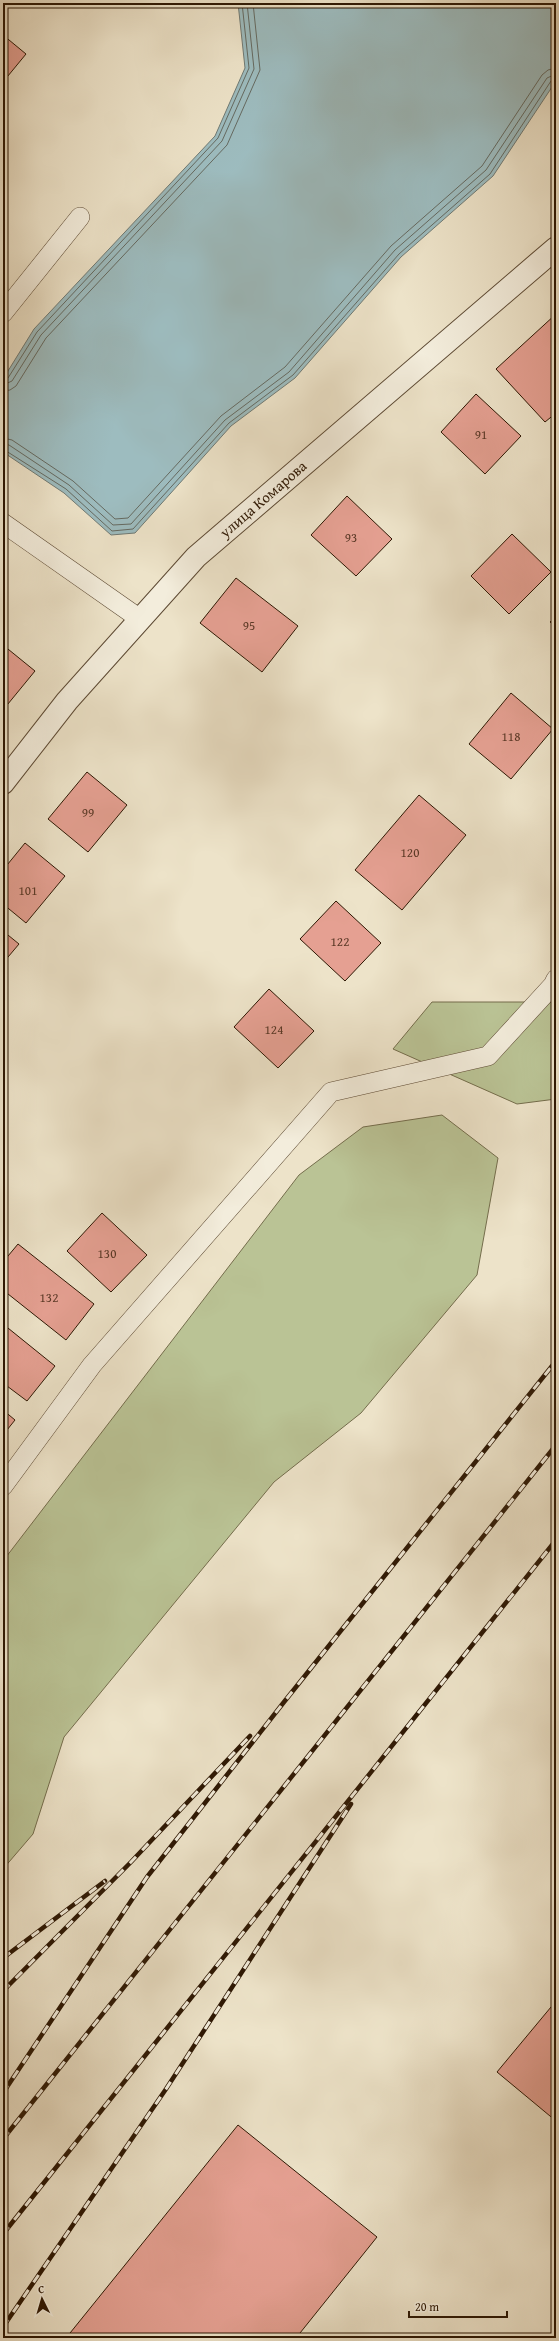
<svg xmlns="http://www.w3.org/2000/svg" width="559" height="2341" viewBox="0 0 559 2341" font-family="'Gentium Book Plus',serif">
  <rect width="100%" height="100%" fill="#ede3c9"/>
  <filter id="stains"><feTurbulence type="fractalNoise" baseFrequency=".005" numOctaves="4"/><feColorMatrix values="0 0 0 0 .2 0 0 0 0 .09 0 0 0 0 .02 0 0 0 .5 -.17"/></filter>
  <radialGradient id="worn" r=".72"><stop offset=".6" stop-color="#630" stop-opacity="0"/><stop offset="1" stop-color="#630" stop-opacity=".3"/></radialGradient>
  <g fill="#bac395" stroke="#746d4c">
    <path d="M 432,1002 L 556,1002 L 556,1099 L 517,1104 L 393,1049 Z"/>
    <path d="M 442,1115 L 498,1158 L 477,1275 L 361,1413 L 274,1482 L 64,1737 L 33,1834 L 3,1869 L 3,1561 L 299,1175 L 363,1127 Z"/>
  </g>
  <path fill="#9dbcbf" stroke="#707a74" d="M 238,3 L 556,3 L 556,81 L 493,176 L 401,257 L 295,378 L 231,426 L 135,533 L 111,535 L 64,493 L 3,452 L 3,379 L 34,329 L 215,136 L 245,68 Z"/>
  <g fill="none" stroke-linecap="round" stroke-linejoin="round">
    <g stroke="#656a61" stroke-width="1">
      <path d="M 3,380 L 8,378 L 37,332 L 218,138 L 249,68 L 242,3"/>
      <path d="M 3,385 L 12,381 L 41,335 L 222,141 L 254,69 L 247,3"/>
      <path d="M 3,391 L 10,390 L 16,386 L 46,338 L 227,145 L 260,70 L 253,3"/>
      <path d="M 3,438 L 12,440 L 73,481 L 115,519 L 128,518 L 221,416 L 285,367 L 391,246 L 482,166 L 542,75 L 548,70 L 556,68"/>
      <path d="M 3,444 L 9,445 L 69,485 L 113,525 L 131,524 L 225,420 L 289,372 L 395,250 L 486,170 L 547,78 L 556,74"/>
      <path d="M 3,449 L 66,489 L 112,531 L 133,529 L 229,423 L 293,375 L 399,254 L 490,174 L 551,81 L 556,79"/>
    </g>
  </g>
  <g fill="#e5a092" stroke="#2d1703">
    <path d="M 3,35 L 26,54 L 3,82 Z"/>
    <path d="M 556,314 L 556,413 L 545,422 L 496,369 Z"/>
    <path d="M 476,394 L 521,436 L 485,474 L 441,432 Z"/>
    <path d="M 347,496 L 392,539 L 356,576 L 311,535 Z"/>
    <path d="M 512,534 L 551,572 L 509,614 L 471,576 Z"/>
    <path d="M 236,578 L 298,626 L 262,672 L 200,623 Z"/>
    <path d="M 556,616 L 556,627 L 550,622 Z"/>
    <path d="M 3,645 L 35,671 L 3,710 Z"/>
    <path d="M 511,693 L 553,729 L 511,779 L 469,744 Z"/>
    <path d="M 87,772 L 127,805 L 88,852 L 48,819 Z"/>
    <path d="M 419,795 L 466,835 L 402,910 L 355,870 Z"/>
    <path d="M 25,843 L 65,876 L 26,923 L 3,904 L 3,870 Z"/>
    <path d="M 336,901 L 381,943 L 345,981 L 300,939 Z"/>
    <path d="M 3,931 L 19,944 L 3,963 Z"/>
    <path d="M 269,989 L 314,1031 L 278,1068 L 234,1027 Z"/>
    <path d="M 102,1213 L 147,1255 L 111,1292 L 67,1251 Z"/>
    <path d="M 18,1244 L 94,1304 L 66,1340 L 3,1290 L 3,1262 Z"/>
    <path d="M 3,1324 L 55,1366 L 27,1401 L 3,1383 Z"/>
    <path d="M 3,1410 L 15,1420 L 3,1435 Z"/>
    <path d="M 556,2001 L 556,2121 L 497,2072 Z"/>
    <path d="M 238,2125 L 377,2237 L 296,2338 L 66,2338 Z"/>
  </g>
  <g fill="none" stroke-linecap="round" stroke-linejoin="round">
    <g stroke="#5d4a34" stroke-width="20">
      <g id="service">
        <path d="M 3,313 L 80,217"/>
        <path d="M 3,523 L 140,619"/>
        <path d="M 3,1486 L 92,1365 L 331,1092 L 488,1056 L 553,985 L 556,979"/>
      </g>
    </g>
    <g stroke="#5d4a34" stroke-width="24">
      <g id="minor">
        <path id="s1" d="M 3,783 L 67,701 L 196,557 L 556,248"/>
      </g>
    </g>
    <use href="#service" stroke="#f3eddc" stroke-width="19"/>
    <use href="#minor" stroke="#f3eddc" stroke-width="22"/>
    <g stroke="#2d1703" stroke-width="4.5">
      <g id="rail">
        <path d="M 3,1958 L 105,1881"/>
        <path d="M 3,1991 L 131,1862 L 250,1736"/>
        <path d="M 3,2093 L 147,1877 L 284,1702 L 556,1361"/>
        <path d="M 3,2139 L 556,1445"/>
        <path d="M 3,2234 L 556,1540"/>
        <path d="M 3,2327 L 166,2089 L 351,1804"/>
      </g>
    </g>
    <use href="#rail" stroke="#f3eddc" stroke-width="3" stroke-dasharray="9" stroke-linecap="butt"/>
  </g>
  <g text-anchor="middle" stroke-width="3.5" stroke-linejoin="round" paint-order="stroke">
    <g font-size="13" fill="#5b3927">
      <text x="481" y="439">91</text>
      <text x="351" y="542">93</text>
      <text x="249" y="630">95</text>
      <text x="511" y="741">118</text>
      <text x="88" y="817">99</text>
      <text x="410" y="857">120</text>
      <text x="28" y="895">101</text>
      <text x="340" y="946">122</text>
      <text x="274" y="1034">124</text>
      <text x="107" y="1258">130</text>
      <text x="49" y="1302">132</text>
    </g>
    <g font-size="15" fill="#2d1703" stroke="#f3eddc">
      <text dy="5" stroke="none"><textPath href="#s1" startOffset="386">улица Комарова</textPath></text>
    </g>
  </g>
  <rect width="559" height="2341" fill="none" stroke="#ede3c9" stroke-width="16"/>
  <rect x="4" y="4" width="551" height="2333" fill="none" stroke="#2d1703" stroke-width="2"/>
  <rect x="8" y="8" width="543" height="2325" fill="none" stroke="#2d1703"/>
  <g transform="translate(42 2299) rotate(355)" stroke="#f3eddc" stroke-width="3" paint-order="stroke">
  <path d="M0-3L7 15L0 10L-7 15Z" fill="#2d1703"/>
  <text y="-6" font-size="11" font-weight="bold" text-anchor="middle" fill="#2d1703">С</text>
  </g>
  <path d="M409 2311v6h98v-6" fill="none" stroke="#2d1703" stroke-width="2"/>
  <text x="415" y="2311" font-size="12" fill="#2d1703" stroke="#f3eddc" stroke-width="3" paint-order="stroke">20 m</text>
  <rect width="100%" height="100%" filter="url(#stains)"/>
  <rect width="100%" height="100%" fill="url(#worn)"/>
</svg>
